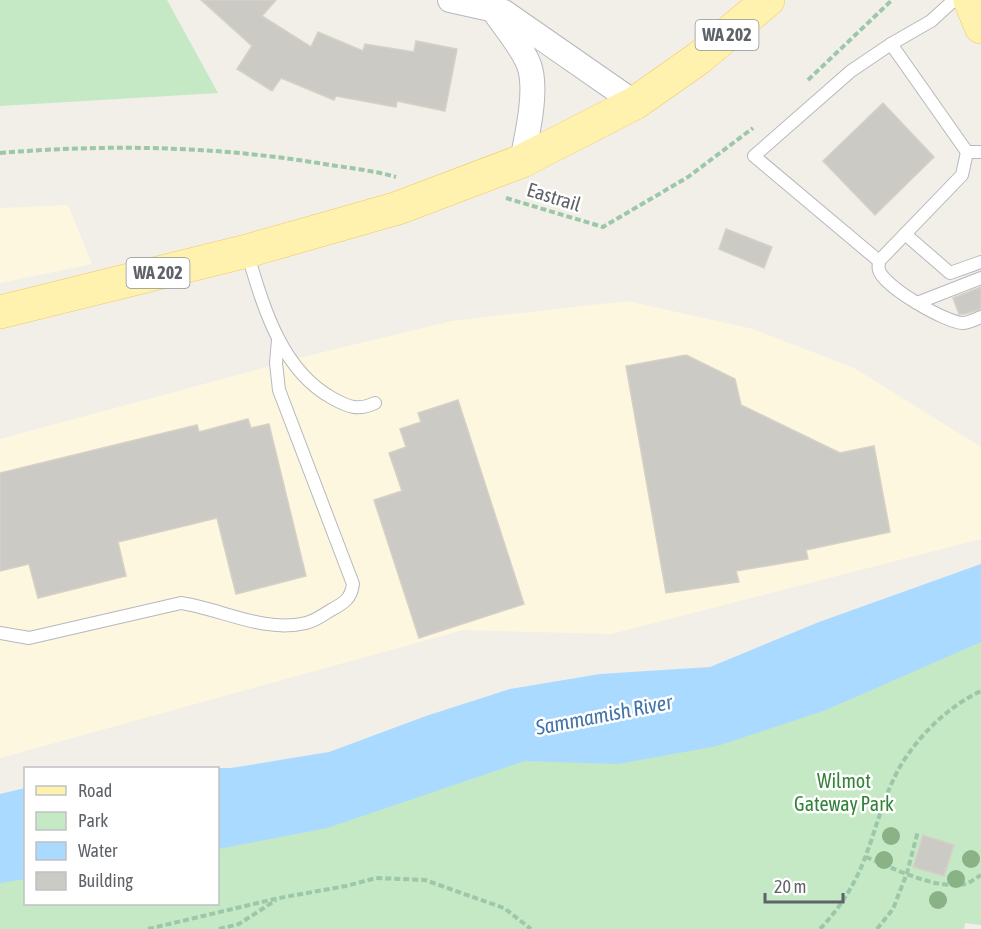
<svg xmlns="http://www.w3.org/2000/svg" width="981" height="929" viewBox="0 0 981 929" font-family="'Asap Condensed',sans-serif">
  <rect width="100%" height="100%" fill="#f1efe8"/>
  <g fill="#fef7e0">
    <path d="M 68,205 L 92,264 L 0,283 L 0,208 Z"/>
    <path d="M 627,301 L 753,329 L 854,368 L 981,447 L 981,539 L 611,634 L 463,630 L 0,758 L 0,439 L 319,353 L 452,321 Z"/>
  </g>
  <g fill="#c5e8c5">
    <path d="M 0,0 L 167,0 L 218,93 L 0,106 Z"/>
    <path d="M 981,597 L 981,925 L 965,923 L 964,929 L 0,929 L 0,876 L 25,869 L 26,904 L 218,904 L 218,812 Z"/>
  </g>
  <g fill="#aadaff">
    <path d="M 981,564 L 981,642 L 826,710 L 717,746 L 618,764 L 525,761 L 327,828 L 218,849 L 218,768 L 164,768 L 231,768 L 329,752 L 426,716 L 510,689 L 600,674 L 710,667 L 819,622 Z"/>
    <path d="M 25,788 L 25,879 L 0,883 L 0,794 Z"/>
  </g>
  <g fill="#cccac5" stroke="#d6d1c6" stroke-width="1.5">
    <path d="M 201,0 L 276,0 L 262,16 L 311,47 L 318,32 L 363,51 L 365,44 L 414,52 L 416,41 L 457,49 L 445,111 L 397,101 L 396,107 L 336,96 L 334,100 L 281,78 L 272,91 L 237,69 L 252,46 Z"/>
    <path d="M 883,103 L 934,157 L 875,215 L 823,161 Z"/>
    <path d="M 726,229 L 772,247 L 764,268 L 719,249 Z"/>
    <path d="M 981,287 L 981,309 L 965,314 L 959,314 L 953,298 Z"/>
    <path d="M 686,355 L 735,379 L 741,405 L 840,453 L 874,446 L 890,532 L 806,550 L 808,559 L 736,571 L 739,582 L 666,593 L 626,366 Z"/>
    <path d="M 458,400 L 524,604 L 419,638 L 374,500 L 402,491 L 389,453 L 406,447 L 400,429 L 421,422 L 418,413 Z"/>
    <path d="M 248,419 L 251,428 L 269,424 L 306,576 L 236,594 L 217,518 L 118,542 L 126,576 L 38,598 L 29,564 L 0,571 L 0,473 L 197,425 L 199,432 Z"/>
    <path d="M 923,835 L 954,845 L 944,876 L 913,867 Z"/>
  </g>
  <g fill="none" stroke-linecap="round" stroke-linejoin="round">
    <g stroke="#b5b8bc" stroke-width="14">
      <g id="service">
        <path d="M 954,0 L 931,21 L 891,44 L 967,152 L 981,152"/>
        <path d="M 967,152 L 962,175 L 879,261 C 879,264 878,267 879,270 C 883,286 946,323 963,323 C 968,323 976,319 981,317"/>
        <path d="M 905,234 L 950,273 L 981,262"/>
        <path d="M 247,252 C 263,305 280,369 332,398 C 348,407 358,411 375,403"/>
        <path d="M 879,261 L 754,156 L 851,71 L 891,44"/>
        <path d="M 917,303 L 981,278"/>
        <path d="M 0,633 L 29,638 L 181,603 C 222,609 263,633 306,623 C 315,621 323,615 331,610 C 344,603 351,599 353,584 L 279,390 L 276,363 L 278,340"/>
      </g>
    </g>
    <g stroke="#b5b8bc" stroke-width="26">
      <g id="minor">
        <path d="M 450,0 L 504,12 L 635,103"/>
        <path d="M 496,14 C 507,30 522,47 529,65 C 538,90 527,135 522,161"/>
      </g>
    </g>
    <g stroke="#f2c960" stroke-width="34">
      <g id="primary">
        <path d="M 970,0 L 981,27"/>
        <path d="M 0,312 L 247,251 L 314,232 L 398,208 L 522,161 L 635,103 L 699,58 L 768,0"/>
      </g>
    </g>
    <g stroke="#9cc7a9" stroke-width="4" stroke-dasharray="6 3" stroke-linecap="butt">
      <path d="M 808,80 L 892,0"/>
      <path d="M 0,153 C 108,144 217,146 324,164 C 348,168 372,170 396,177"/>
      <path d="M 506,198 L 603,227 L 688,177 L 753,128"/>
      <path d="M 866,857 C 893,868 935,890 965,884 C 970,883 976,878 981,875"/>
      <path d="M 148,929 L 279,898 L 346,886 L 376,878 L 425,880 L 504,908 L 531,929"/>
      <path d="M 219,929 L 239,924 L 276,900"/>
      <path d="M 820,929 C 840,908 856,883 866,855 C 877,826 885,792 901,765 C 920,734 949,706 981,691"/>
      <path d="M 877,929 L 893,909 L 907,873 L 918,831"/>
    </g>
    <use href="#service" stroke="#fff" stroke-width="12"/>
    <use href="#minor" stroke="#fff" stroke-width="24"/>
    <use href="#primary" stroke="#fff2af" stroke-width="33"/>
  </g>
  <g fill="#89b387">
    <circle cx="891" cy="836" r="9"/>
    <circle cx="971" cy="859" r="9"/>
    <circle cx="884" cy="860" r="9"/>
    <circle cx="956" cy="879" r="9"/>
    <circle cx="938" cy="900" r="9"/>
  </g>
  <g text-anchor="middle" stroke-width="5" stroke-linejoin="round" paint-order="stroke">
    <g fill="#fff" stroke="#8f9295" stroke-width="1.5">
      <rect x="695.5" y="20" width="63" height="30" rx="4.5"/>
      <rect x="126.5" y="258" width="63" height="30" rx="4.5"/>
    </g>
    <g font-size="18" font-weight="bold" fill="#5f6368">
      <text x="727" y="41">WA 202</text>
      <text x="158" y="279">WA 202</text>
    </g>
    <g font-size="20" fill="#5f6368" stroke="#fff">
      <text transform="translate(554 197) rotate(17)" y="7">Eastrail</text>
    </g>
    <g font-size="20" fill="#348238" stroke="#fff">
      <text x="844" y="788">Wilmot<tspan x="844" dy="23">Gateway Park</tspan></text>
    </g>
    <g font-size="21" font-style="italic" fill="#4174aa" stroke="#fff">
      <text transform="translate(604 715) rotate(-11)" y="7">Sammamish River</text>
    </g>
  </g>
  <rect x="24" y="767" width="195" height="138" fill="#ffffff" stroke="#bfc1c3" stroke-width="1.5"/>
  <rect x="36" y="786" width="30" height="9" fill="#fff2af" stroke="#bfc1c3" stroke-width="1.5"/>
  <text x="78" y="797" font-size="18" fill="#5f6368">Road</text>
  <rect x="36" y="812" width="30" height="18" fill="#c5e8c5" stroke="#bfc1c3" stroke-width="1.5"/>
  <text x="78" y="827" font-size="18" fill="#5f6368">Park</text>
  <rect x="36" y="842" width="30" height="18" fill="#aadaff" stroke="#bfc1c3" stroke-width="1.5"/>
  <text x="78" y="857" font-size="18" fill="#5f6368">Water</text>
  <rect x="36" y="872" width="30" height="18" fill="#cccac5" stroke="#bfc1c3" stroke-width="1.5"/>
  <text x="78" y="887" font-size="18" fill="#5f6368">Building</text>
  <path d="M765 893v9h78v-9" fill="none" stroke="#5f6368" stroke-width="3"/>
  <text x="774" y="893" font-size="18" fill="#5f6368" stroke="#ffffff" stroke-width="4.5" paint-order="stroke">20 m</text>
</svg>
